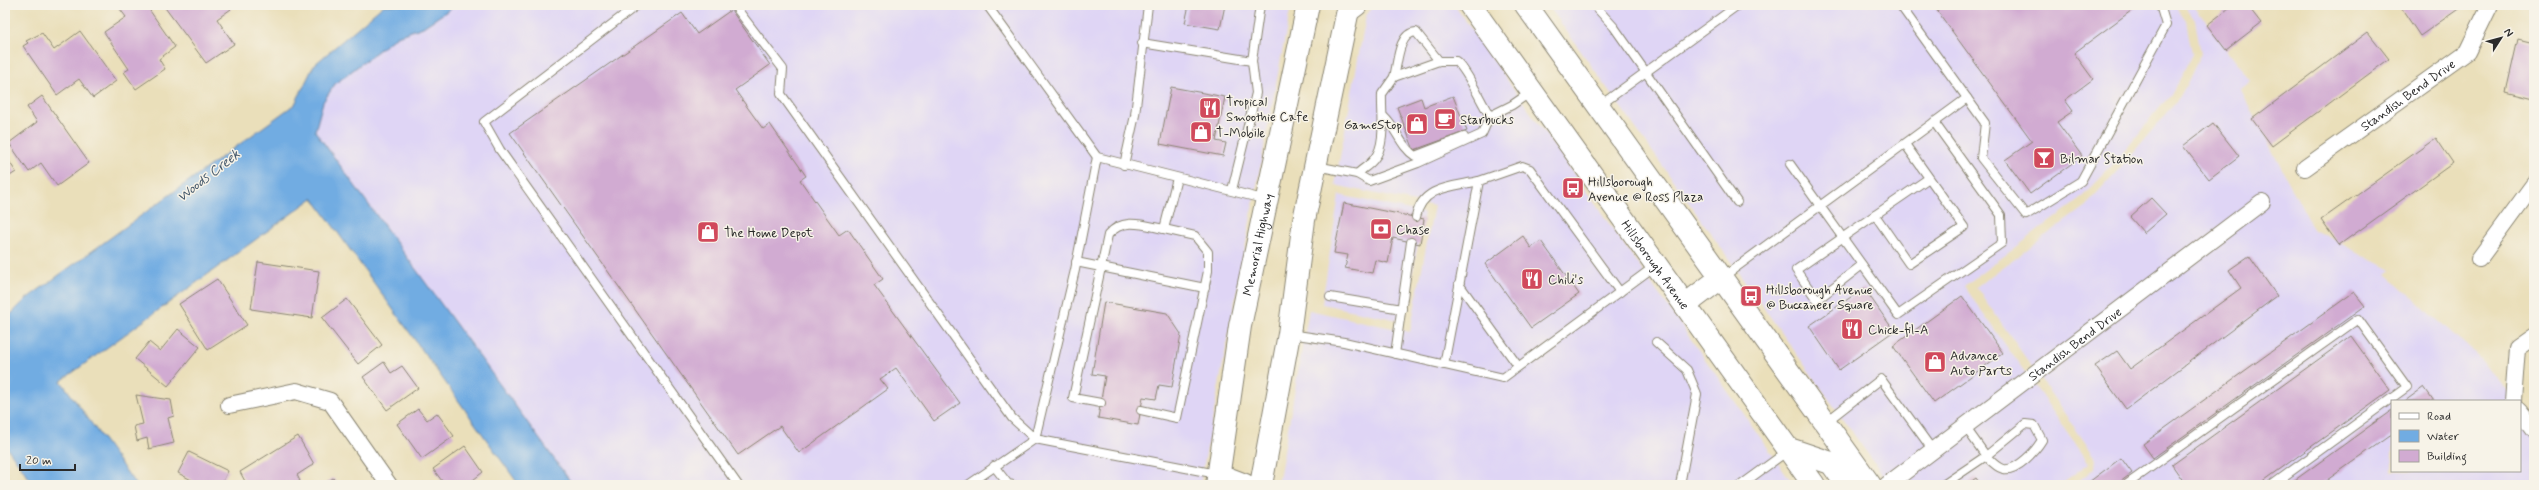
<svg xmlns="http://www.w3.org/2000/svg" width="2539" height="490" viewBox="0 0 2539 490" font-family="Mynerve,sans-serif">
  <rect width="100%" height="100%" fill="#f7f3e8"/>
  <filter id="ink" filterUnits="userSpaceOnUse"><feTurbulence type="fractalNoise" baseFrequency=".025" numOctaves="2"/><feDisplacementMap in="SourceGraphic" scale="8" xChannelSelector="R" yChannelSelector="G"/><feConvolveMatrix kernelMatrix="1 2 1 2 8 2 1 2 1" color-interpolation-filters="sRGB"/></filter>
  <filter id="wash" filterUnits="userSpaceOnUse"><feTurbulence type="fractalNoise" baseFrequency=".012" numOctaves="4" result="noise"/><feDisplacementMap in="SourceGraphic" scale="16" xChannelSelector="R" yChannelSelector="G"/><feGaussianBlur stdDeviation="0.9" result="paint"/><feColorMatrix in="noise" values="0 0 0 0 0 0 0 0 0 0 0 0 0 0 0 0 0 1.4 0 .05"/><feComposite in="paint" operator="in"/></filter>
  <g filter="url(#wash)">
    <rect width="100%" height="100%" fill="#eadfba"/>
    <g fill="#dfd5f5">
      <path d="M 456,5 L 1291,5 L 1200,485 L 573,485 L 315,131 L 323,102 L 335,84 L 397,36 L 423,27 Z"/>
      <path d="M 1374,5 L 1455,6 L 1794,485 L 1278,485 L 1309,310 L 1410,332 L 1434,206 L 1335,185 L 1366,16 Z"/>
      <path d="M 1548,5 L 2174,5 L 2186,21 L 2192,54 L 2175,89 L 2113,165 L 2079,200 L 1964,286 L 2089,463 L 2059,485 L 1890,485 Z"/>
      <path d="M 2185,5 L 2194,5 L 2250,81 L 2240,89 L 2313,229 L 2391,270 L 2386,274 L 2480,358 L 2515,401 L 2392,401 L 2392,471 L 2520,471 L 2520,408 L 2534,425 L 2534,485 L 2073,485 L 2095,468 L 2096,458 L 1976,287 L 2086,206 L 2119,170 L 2182,94 L 2201,54 L 2195,19 Z"/>
      <path d="M 1339,195 L 1424,213 L 1403,321 L 1322,304 Z"/>
    </g>
    <path fill="#71ace2" stroke="#4e6c86" d="M 384,5 L 456,5 L 423,27 L 397,36 L 335,84 L 323,102 L 315,131 L 573,485 L 519,485 L 313,198 L 61,381 L 136,485 L 34,485 L 5,445 L 5,320 L 26,299 L 295,104 L 314,65 Z"/>
    <g id="blocks">
      <g fill="#d1abd2">
        <path d="M 117,5 L 146,5 L 175,47 L 159,59 L 165,69 L 136,89 L 124,72 L 129,69 L 104,32 L 126,17 Z"/>
        <path d="M 163,5 L 228,5 L 231,9 L 217,19 L 234,44 L 206,63 Z"/>
        <path d="M 1189,5 L 1225,5 L 1220,29 L 1185,23 Z"/>
        <path d="M 1933,5 L 2139,5 L 2074,53 L 2093,79 L 2065,100 L 2073,111 L 2057,122 L 2082,156 L 2030,194 L 2005,160 L 2032,141 Z"/>
        <path d="M 2233,5 L 2247,5 L 2261,23 L 2226,50 L 2207,25 Z"/>
        <path d="M 2408,5 L 2464,5 L 2420,36 L 2402,9 Z"/>
        <path d="M 731,10 L 770,65 L 735,90 L 763,129 L 770,124 L 806,176 L 800,180 L 839,235 L 848,229 L 883,279 L 874,285 L 960,403 L 934,421 L 896,368 L 880,379 L 888,389 L 799,453 L 780,426 L 738,455 L 510,133 L 682,13 L 697,34 Z"/>
        <path d="M 80,31 L 116,81 L 93,98 L 79,79 L 57,95 L 23,46 L 28,43 L 26,41 L 42,33 L 54,50 Z"/>
        <path d="M 2368,32 L 2389,59 L 2272,146 L 2252,119 Z"/>
        <path d="M 2518,39 L 2534,43 L 2534,99 L 2506,92 Z"/>
        <path d="M 1171,87 L 1225,97 L 1216,141 L 1226,143 L 1223,156 L 1160,144 Z"/>
        <path d="M 42,96 L 89,163 L 57,186 L 41,163 L 29,172 L 9,143 L 37,122 L 27,107 Z"/>
        <path d="M 1453,96 L 1467,131 L 1414,150 L 1397,107 L 1421,98 L 1424,107 Z"/>
        <path d="M 2213,123 L 2239,156 L 2209,179 L 2183,146 Z"/>
        <path d="M 2436,138 L 2453,163 L 2339,245 L 2321,220 Z"/>
        <path d="M 5,155 L 16,172 L 5,179 Z"/>
        <path d="M 2151,198 L 2166,214 L 2144,233 L 2130,217 Z"/>
        <path d="M 1344,203 L 1424,219 L 1420,244 L 1393,238 L 1388,263 L 1375,260 L 1372,273 L 1345,268 L 1348,255 L 1334,253 Z"/>
        <path d="M 1523,236 L 1531,248 L 1541,241 L 1579,294 L 1531,328 L 1485,264 Z"/>
        <path d="M 2249,256 L 2277,296 L 2126,409 L 2095,366 L 2117,351 L 2130,369 L 2241,288 L 2229,270 Z"/>
        <path d="M 258,262 L 319,271 L 312,318 L 251,309 Z"/>
        <path d="M 217,279 L 247,325 L 208,350 L 179,304 Z"/>
        <path d="M 1864,288 L 1894,331 L 1839,370 L 1809,326 Z"/>
        <path d="M 2354,292 L 2365,306 L 2153,458 L 2143,444 Z"/>
        <path d="M 1962,296 L 2003,353 L 1934,403 L 1893,346 Z"/>
        <path d="M 347,299 L 382,345 L 358,364 L 322,318 Z"/>
        <path d="M 1104,302 L 1167,313 L 1181,334 L 1172,387 L 1159,385 L 1156,399 L 1143,397 L 1138,425 L 1098,418 L 1105,376 L 1092,374 Z"/>
        <path d="M 178,329 L 200,347 L 168,386 L 135,359 L 149,342 L 160,351 Z"/>
        <path d="M 2351,336 L 2390,390 L 2258,485 L 2186,485 L 2172,465 Z"/>
        <path d="M 384,362 L 391,373 L 402,366 L 418,388 L 387,410 L 363,377 Z"/>
        <path d="M 2424,387 L 2434,401 L 2405,401 Z"/>
        <path d="M 136,395 L 171,400 L 174,416 L 168,418 L 174,443 L 149,449 L 147,438 L 137,441 L 134,426 L 143,424 Z"/>
        <path d="M 418,409 L 427,420 L 437,413 L 454,436 L 422,459 L 397,424 Z"/>
        <path d="M 2392,410 L 2392,434 L 2320,485 L 2288,485 Z"/>
        <path d="M 298,436 L 314,464 L 297,475 L 300,481 L 293,485 L 247,485 L 240,472 Z"/>
        <path d="M 465,446 L 483,472 L 473,480 L 476,485 L 445,485 L 433,469 Z"/>
        <path d="M 189,452 L 228,471 L 221,485 L 201,485 L 178,473 Z"/>
        <path d="M 2121,458 L 2132,473 L 2116,485 L 2085,485 Z"/>
        <path d="M 333,478 L 338,485 L 323,485 Z"/>
        <path d="M 1976,478 L 1981,485 L 1966,485 Z"/>
      </g>
    </g>
  </g>
  <g filter="url(#ink)">
    <use href="#blocks" fill-opacity="0" stroke="#8a8572" stroke-width="1"/>
    <g fill="none" stroke-linecap="round" stroke-linejoin="round">
      <g stroke="#8a8572" stroke-width="10">
        <g id="lane">
          <path d="M 637,5 L 484,122 L 500,150 L 738,485"/>
          <path d="M 734,5 L 783,69 L 781,94 L 1012,418 L 1035,439 L 968,485"/>
          <path d="M 987,5 L 1097,157 L 1267,200"/>
          <path d="M 1594,5 L 1614,27 L 1737,202"/>
          <path d="M 1900,5 L 1985,123 L 1981,158 L 2026,215 L 2081,181 L 2166,25 L 2160,5"/>
          <path d="M 1142,43 L 1252,61"/>
          <path d="M 1394,77 C 1398,63 1398,33 1416,32 L 1439,61"/>
          <path d="M 1599,106 L 1738,5"/>
          <path d="M 1384,117 C 1397,129 1400,146 1415,156 L 1464,137"/>
          <path d="M 1905,144 L 1964,227 L 1909,264 L 1875,215 L 1929,178"/>
          <path d="M 1097,157 L 1075,270 L 1035,439 L 1217,474"/>
          <path d="M 1790,164 L 1898,315 L 2002,243 L 2001,215 L 1934,122"/>
          <path d="M 1124,165 L 1135,115 L 1148,5"/>
          <path d="M 1316,166 L 1357,174 L 1369,181 L 1418,163 L 1482,134 L 1490,116"/>
          <path d="M 1357,174 C 1362,169 1370,165 1374,159 C 1387,144 1381,112 1382,94 L 1394,77 L 1439,61 L 1456,61 C 1468,71 1480,101 1490,116 L 1512,105 L 1531,92"/>
          <path d="M 1232,190 L 1256,93 L 1252,61 L 1260,5"/>
          <path d="M 1416,217 C 1422,186 1452,187 1479,181"/>
          <path d="M 1076,262 L 1205,288"/>
          <path d="M 1862,265 L 1817,300 L 1796,270 L 1875,215"/>
          <path d="M 1723,277 L 1967,98"/>
          <path d="M 1459,284 L 1518,366"/>
          <path d="M 1330,297 L 1402,309"/>
          <path d="M 1290,334 L 1344,342 L 1503,378 L 1655,266"/>
          <path d="M 1656,342 L 1687,370 L 1697,394 L 1680,485"/>
          <path d="M 1395,354 L 1411,242"/>
          <path d="M 1444,365 L 1479,181 L 1522,166 L 1530,169 L 1620,292"/>
          <path d="M 1101,403 L 1073,398 L 1108,235 C 1123,217 1143,225 1164,229"/>
          <path d="M 1141,410 L 1177,418 L 1208,271 L 1208,252 L 1195,236 L 1164,229 L 1177,178"/>
          <path d="M 1826,422 L 1881,379 L 1934,452"/>
          <path d="M 2025,424 L 2034,425 L 2042,440 C 2036,450 2017,472 2003,469 C 1996,467 1991,461 1986,456 Z"/>
          <path d="M 994,466 L 1008,484 L 1013,485"/>
          <path d="M 1741,485 L 1789,450"/>
          <path d="M 1943,485 L 1986,456 L 1966,428"/>
          <path d="M 2126,485 L 2358,319 L 2407,387 L 2272,485"/>
        </g>
      </g>
      <g stroke="#8a8572" stroke-width="18">
        <g id="street">
          <path id="s1" d="M 2305,168 L 2467,52 L 2490,5"/>
          <path d="M 2479,259 L 2534,184"/>
          <path d="M 2513,401 L 2517,348 L 2534,336"/>
          <path d="M 229,405 L 296,391 L 330,401 L 389,485"/>
          <path d="M 2520,411 L 2534,430"/>
          <path id="s2" d="M 1887,485 L 2262,202"/>
        </g>
      </g>
      <g stroke="#8a8572" stroke-width="24">
        <g id="secondary">
          <path d="M 1219,475 L 1245,485"/>
          <path id="s3" d="M 1217,485 L 1240,326 L 1308,5"/>
          <path d="M 1261,485 L 1289,334 L 1304,220 L 1349,5"/>
        </g>
      </g>
      <g stroke="#8a8572" stroke-width="24">
        <g id="primary">
          <path id="s4" d="M 1470,5 L 1814,485"/>
          <path d="M 1526,5 L 1870,485"/>
          <path d="M 1348,11 L 1356,5"/>
          <path d="M 1685,305 L 1722,277"/>
          <path d="M 1789,449 L 1831,463 L 1847,485"/>
        </g>
      </g>
      <use href="#lane" stroke="#fff" stroke-width="8"/>
      <use href="#street" stroke="#fff" stroke-width="16"/>
      <use href="#secondary" stroke="#fff" stroke-width="22"/>
      <use href="#primary" stroke="#fff" stroke-width="22"/>
    </g>
  </g>
  <defs>
    <g id="restaurant-square" transform="scale(1.15)"><rect x="-9" y="-9" width="18" height="18" rx="4" fill="#d1495b" stroke="#f7f3e8"/><path d="M-5-6h1v4h1v-4h1v4h1v-4h1v5L-1.5 .5V6h-2V.5L-5-1ZM5-6V6H3V1.5H1.5Q1.5-4 5-6Z" fill="#fff"/></g>
    <g id="cafe-square" transform="scale(1.15)"><rect x="-9" y="-9" width="18" height="18" rx="4" fill="#d1495b" stroke="#f7f3e8"/><path d="M-5.5-4.5H6V0H3Q3 3.5 0 3.5H-2.5Q-5.5 3.5-5.5 0ZM3-3.2v2h1.7v-2ZM-6 4.5H4V6H-6Z" fill="#fff"/></g>
    <g id="shop-square" transform="scale(1.15)"><rect x="-9" y="-9" width="18" height="18" rx="4" fill="#d1495b" stroke="#f7f3e8"/><path d="M-5-2.5h2.3a2.7 3.5 0 0 1 5.4 0H5L5.5 6h-11ZM-1.5-2.5h3a1.5 2.3 0 0 0-3 0Z" fill="#fff"/></g>
    <g id="bar-square" transform="scale(1.15)"><rect x="-9" y="-9" width="18" height="18" rx="4" fill="#d1495b" stroke="#f7f3e8"/><path d="M-6-5H6L.8 .8V4.5H3.5V6h-7V4.5H-.8V.8Z" fill="#fff"/></g>
    <g id="bus-square" transform="scale(1.15)"><rect x="-9" y="-9" width="18" height="18" rx="4" fill="#d1495b" stroke="#f7f3e8"/><path d="M-5-6H5V4H4V6H2V4H-2V6H-4V4H-5ZM-3.5-4V0h7V-4ZM-3.5 1.2v1.5H-2V1.2ZM2 1.2v1.5H3.5V1.2Z" fill="#fff"/></g>
    <g id="bank-square" transform="scale(1.15)"><rect x="-9" y="-9" width="18" height="18" rx="4" fill="#d1495b" stroke="#f7f3e8"/><path d="M-6-4H6V4H-6ZM0-2.3a2.3 2.3 0 1 0 0 4.6a2.3 2.3 0 1 0 0-4.6Z" fill="#fff"/></g>
  </defs>
  <g fill-rule="evenodd">
    <use href="#restaurant-square" x="1210" y="108"/>
    <use href="#cafe-square" x="1445" y="119"/>
    <use href="#shop-square" x="1417" y="124"/>
    <use href="#shop-square" x="1201" y="132"/>
    <use href="#bar-square" x="2044" y="158"/>
    <use href="#bus-square" x="1573" y="188"/>
    <use href="#bank-square" x="1381" y="229"/>
    <use href="#shop-square" x="708" y="232"/>
    <use href="#restaurant-square" x="1532" y="279"/>
    <use href="#bus-square" x="1751" y="296"/>
    <use href="#restaurant-square" x="1852" y="329"/>
    <use href="#shop-square" x="1935" y="362"/>
  </g>
  <g text-anchor="middle" stroke-width="3" stroke-linejoin="round" paint-order="stroke">
    <g font-size="13" fill="#2b2b2b" stroke="#f7f3e8">
      <text dy="5" stroke="none"><textPath href="#s1" startOffset="126">Standish Bend Drive</textPath></text>
      <text dy="5" stroke="none"><textPath href="#s3" startOffset="244">Memorial Highway</textPath></text>
      <text dy="5" stroke="none"><textPath href="#s4" startOffset="319">Hillsborough Avenue</textPath></text>
      <text dy="5" stroke="none"><textPath href="#s2" startOffset="235">Standish Bend Drive</textPath></text>
    </g>
    <g font-size="13" fill="#2b2b2b" stroke="#f7f3e8" text-anchor="start">
      <text x="1226" y="106">Tropical<tspan x="1226" dy="15">Smoothie Cafe</tspan></text>
      <text x="1460" y="124">Starbucks</text>
      <text x="1402" y="129" text-anchor="end">GameStop</text>
      <text x="1216" y="137">T-Mobile</text>
      <text x="2060" y="163">Bilmar Station</text>
      <text x="1588" y="186">Hillsborough<tspan x="1588" dy="15">Avenue @ Ross Plaza</tspan></text>
      <text x="1396" y="234">Chase</text>
      <text x="724" y="237">The Home Depot</text>
      <text x="1548" y="284">Chili's</text>
      <text x="1766" y="294">Hillsborough Avenue<tspan x="1766" dy="15">@ Buccaneer Square</tspan></text>
      <text x="1868" y="334">Chick-fil-A</text>
      <text x="1950" y="360">Advance<tspan x="1950" dy="15">Auto Parts</tspan></text>
    </g>
    <g font-size="14" font-style="italic" fill="#44586b" stroke="#f7f3e8">
      <text transform="translate(208 175) rotate(-38)" y="5">Woods Creek</text>
    </g>
  </g>
  <rect width="2539" height="490" fill="none" stroke="#f7f3e8" stroke-width="20"/>
  <rect x="2391" y="400" width="130" height="72" fill="#f7f3e8" stroke="#a5a39c"/>
  <rect x="2399" y="413" width="20" height="6" fill="#ffffff" stroke="#a5a39c"/>
  <text x="2427" y="420" font-size="12" fill="#2b2b2b">Road</text>
  <rect x="2399" y="430" width="20" height="12" fill="#71ace2" stroke="#a5a39c"/>
  <text x="2427" y="440" font-size="12" fill="#2b2b2b">Water</text>
  <rect x="2399" y="450" width="20" height="12" fill="#d1abd2" stroke="#a5a39c"/>
  <text x="2427" y="460" font-size="12" fill="#2b2b2b">Building</text>
  <g transform="translate(2501 38) rotate(54)" stroke="#f7f3e8" stroke-width="3" paint-order="stroke">
  <path d="M0-3L7 15L0 10L-7 15Z" fill="#2b2b2b"/>
  <text y="-6" font-size="11" font-weight="bold" text-anchor="middle" fill="#2b2b2b">N</text>
  </g>
  <path d="M20 464v6h55v-6" fill="none" stroke="#2b2b2b" stroke-width="2"/>
  <text x="26" y="464" font-size="12" fill="#2b2b2b" stroke="#f7f3e8" stroke-width="3" paint-order="stroke">20 m</text>
</svg>
